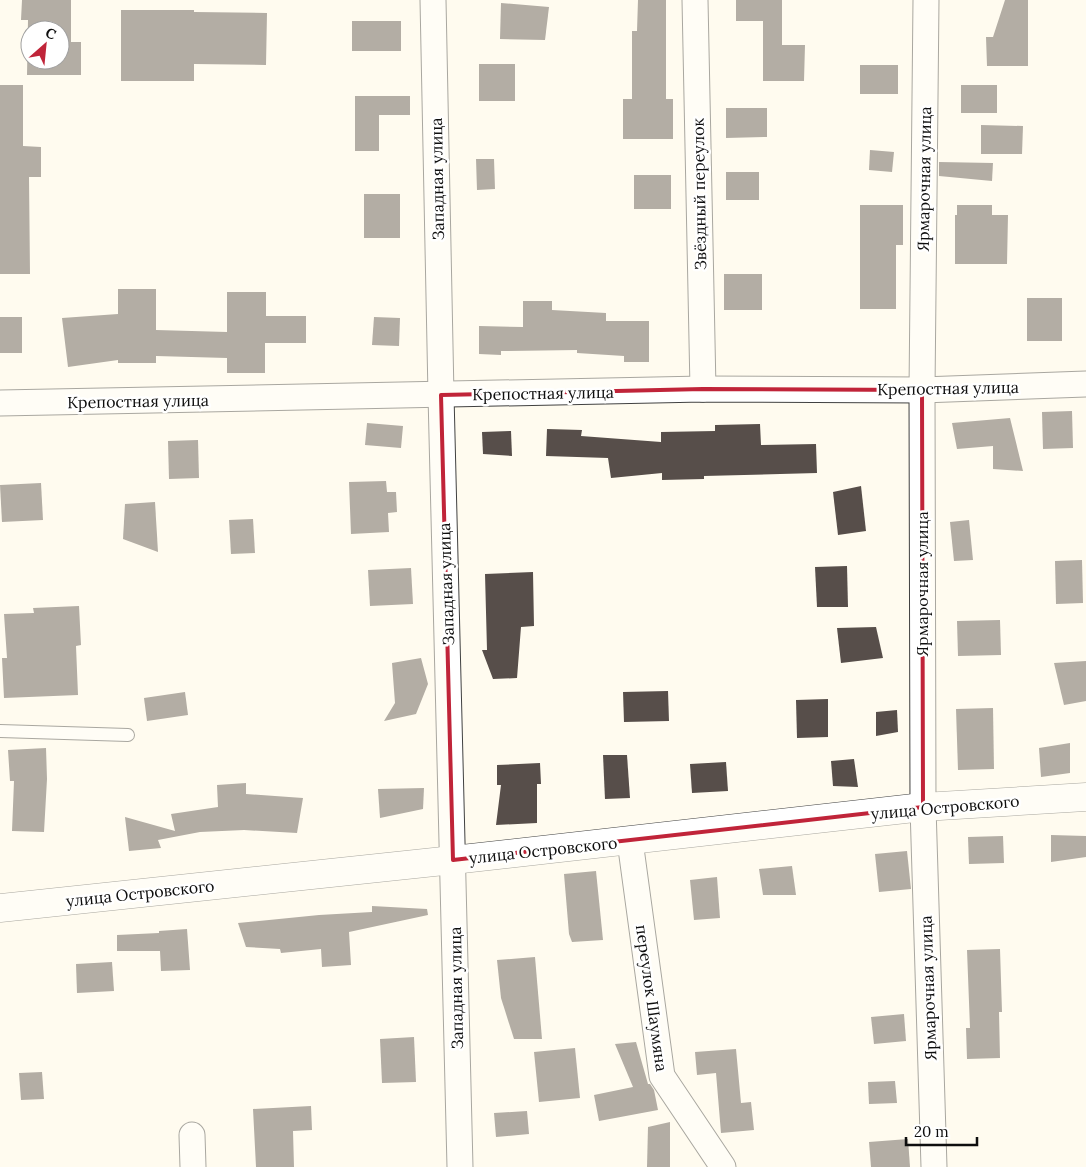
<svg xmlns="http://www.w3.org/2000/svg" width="1086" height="1167" viewBox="0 0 1086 1167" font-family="Lora,serif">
  <rect width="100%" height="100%" fill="#fffbef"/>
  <g fill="#574e4a" fill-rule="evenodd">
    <path d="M 22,0 L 71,0 L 71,42 L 81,42 L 81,75 L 27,75 L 28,20 L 21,20 ZM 30,30 L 60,30 L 60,60 L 30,60 Z"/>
    <path d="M 638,0 L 666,0 L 666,99 L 673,99 L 673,139 L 623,139 L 623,99 L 632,99 L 632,31 L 637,31 Z"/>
    <path d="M 736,0 L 782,0 L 782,45 L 805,45 L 804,81 L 763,81 L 763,21 L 736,21 Z"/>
    <path d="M 1005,0 L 1028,0 L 1028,66 L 987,66 L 986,37 L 993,37 Z"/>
    <path d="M 501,3 L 549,7 L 545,40 L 500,39 Z"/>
    <path d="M 121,10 L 194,10 L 194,12 L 267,13 L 266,65 L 194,64 L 194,81 L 121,81 Z"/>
    <rect x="352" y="21" width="49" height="30"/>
    <rect x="479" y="64" width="36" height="37"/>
    <rect x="860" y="65" width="38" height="29"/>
    <path d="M 0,85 L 23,85 L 23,146 L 41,147 L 41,177 L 29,177 L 30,274 L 0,274 Z"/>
    <rect x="961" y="85" width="36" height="28"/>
    <path d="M 355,96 L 410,96 L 410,115 L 379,115 L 379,151 L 355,151 Z"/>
    <path d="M 726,108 L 767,108 L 767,137 L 726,138 Z"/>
    <path d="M 981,125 L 1023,126 L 1022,154 L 981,154 Z"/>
    <path d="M 870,150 L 894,152 L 892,172 L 869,170 Z"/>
    <path d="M 476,159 L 494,159 L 495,189 L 477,190 Z"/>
    <path d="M 939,162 L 993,163 L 992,181 L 939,176 Z"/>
    <rect x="726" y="172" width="33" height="28"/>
    <rect x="634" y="175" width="37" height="34"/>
    <rect x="364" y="194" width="36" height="44"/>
    <path d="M 860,205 L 903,205 L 903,245 L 896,245 L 896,309 L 860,309 Z"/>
    <path d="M 957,205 L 992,205 L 992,215 L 1008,215 L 1007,264 L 955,264 L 955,215 L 957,215 Z"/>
    <rect x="724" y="274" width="38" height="36"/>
    <path d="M 118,289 L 156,289 L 156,330 L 227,332 L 227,292 L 266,292 L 266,316 L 306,316 L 306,343 L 265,343 L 265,373 L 227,373 L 227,358 L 156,356 L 156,363 L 118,363 L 118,360 L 68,367 L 62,318 L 118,314 Z"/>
    <rect x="1027" y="298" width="35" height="43"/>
    <path d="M 523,301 L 552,301 L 552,310 L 606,313 L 606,321 L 649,321 L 649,362 L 624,362 L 624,356 L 577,353 L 577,350 L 501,351 L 501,355 L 479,354 L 479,326 L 523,327 Z"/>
    <rect x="0" y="317" width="22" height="36"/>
    <path d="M 374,317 L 400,318 L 399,346 L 372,345 Z"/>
    <path d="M 1072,411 L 1073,448 L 1043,449 L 1042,412 Z"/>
    <path d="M 1010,418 L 1023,471 L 993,469 L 993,446 L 957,449 L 952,423 Z"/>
    <path d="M 367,423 L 403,426 L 401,448 L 365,445 Z"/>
    <path d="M 760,424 L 761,445 L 816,444 L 817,473 L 704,476 L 704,479 L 662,480 L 662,473 L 611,478 L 608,458 L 546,456 L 547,429 L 582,430 L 581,436 L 661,442 L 661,432 L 715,431 L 715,425 Z"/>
    <path d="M 511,431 L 512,456 L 483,454 L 482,432 Z"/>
    <path d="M 198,440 L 199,478 L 169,479 L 168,441 Z"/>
    <path d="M 386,481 L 387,492 L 396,492 L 397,512 L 388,513 L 389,532 L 351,534 L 349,482 Z"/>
    <path d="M 41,483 L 43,520 L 2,522 L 0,485 Z"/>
    <path d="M 861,486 L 866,531 L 838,535 L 833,492 Z"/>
    <path d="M 155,502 L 158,552 L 123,539 L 125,504 Z"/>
    <path d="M 253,519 L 255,553 L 231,554 L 229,520 Z"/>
    <path d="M 969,520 L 973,560 L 954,561 L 950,522 Z"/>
    <path d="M 1082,560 L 1083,603 L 1056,604 L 1055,561 Z"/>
    <path d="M 847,566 L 848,607 L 817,607 L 815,567 Z"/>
    <path d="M 411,568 L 413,604 L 370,606 L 368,570 Z"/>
    <path d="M 533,572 L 534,626 L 521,627 L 517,678 L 493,679 L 482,650 L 487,650 L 485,574 Z"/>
    <path d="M 79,606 L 81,645 L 76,646 L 78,695 L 4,698 L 2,658 L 7,658 L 4,614 L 34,613 L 33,608 Z"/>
    <path d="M 1000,620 L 1001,655 L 958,656 L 957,621 Z"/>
    <path d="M 876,627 L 883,658 L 841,663 L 837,628 Z"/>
    <path d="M 421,658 L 428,684 L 416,714 L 384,721 L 395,703 L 392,663 Z"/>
    <path d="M 1086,661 L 1086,701 L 1064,705 L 1054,663 Z"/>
    <path d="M 668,691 L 669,721 L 624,722 L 623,692 Z"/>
    <path d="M 185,692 L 188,715 L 147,721 L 144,698 Z"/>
    <path d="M 828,699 L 828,737 L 797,738 L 796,700 Z"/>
    <path d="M 993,708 L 994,769 L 958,770 L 956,709 Z"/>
    <path d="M 897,710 L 898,732 L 876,736 L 876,712 Z"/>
    <path d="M 1070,743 L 1070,773 L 1041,777 L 1039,748 Z"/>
    <path d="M 46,748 L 47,779 L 44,832 L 12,831 L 14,781 L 10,781 L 8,750 Z"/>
    <path d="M 603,755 L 627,755 L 630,798 L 605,799 Z"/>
    <path d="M 854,759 L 858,787 L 833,786 L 831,761 Z"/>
    <path d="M 726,762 L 728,791 L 692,793 L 690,764 Z"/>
    <path d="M 540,763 L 541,784 L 537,784 L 537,823 L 496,825 L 501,785 L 497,785 L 497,765 Z"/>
    <path d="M 246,783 L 246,794 L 303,798 L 297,833 L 244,830 L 200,832 L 158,840 L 161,848 L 129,851 L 125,817 L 175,831 L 171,814 L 218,807 L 217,785 Z"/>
    <path d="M 424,788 L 423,809 L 380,818 L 378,789 Z"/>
    <path d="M 1051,835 L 1086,836 L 1086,857 L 1051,862 Z"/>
    <path d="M 1003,836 L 1004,863 L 969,864 L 968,837 Z"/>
    <path d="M 907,851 L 911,889 L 879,892 L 875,854 Z"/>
    <path d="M 792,866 L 796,895 L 763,895 L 759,869 Z"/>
    <path d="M 596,871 L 603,940 L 572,942 L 569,934 L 564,874 Z"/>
    <path d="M 717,877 L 720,918 L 694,920 L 690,880 Z"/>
    <path d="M 372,906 L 427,909 L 428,915 L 349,932 L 351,965 L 322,967 L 321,949 L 281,953 L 280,949 L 246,947 L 238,923 L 319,915 L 372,912 Z"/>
    <path d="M 187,929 L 190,970 L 161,971 L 160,951 L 117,951 L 117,935 L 159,933 L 159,931 Z"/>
    <path d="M 1000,949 L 1002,1012 L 999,1012 L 1000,1058 L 967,1059 L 966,1028 L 970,1028 L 967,950 Z"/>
    <path d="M 535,957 L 542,1039 L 514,1039 L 501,998 L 497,960 Z"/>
    <path d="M 112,962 L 114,991 L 77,993 L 76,964 Z"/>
    <path d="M 904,1014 L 906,1041 L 874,1044 L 871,1017 Z"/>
    <path d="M 414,1037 L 416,1082 L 382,1083 L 380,1039 Z"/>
    <path d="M 636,1042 L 648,1084 L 650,1084 L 654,1090 L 658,1110 L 599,1121 L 594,1095 L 633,1087 L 615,1044 Z"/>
    <path d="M 575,1048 L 580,1098 L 539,1102 L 534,1052 Z"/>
    <path d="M 736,1049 L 741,1103 L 751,1102 L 754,1130 L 721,1133 L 716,1073 L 697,1075 L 695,1052 Z"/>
    <path d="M 42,1072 L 44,1099 L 21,1100 L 19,1073 Z"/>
    <path d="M 895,1081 L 897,1103 L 869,1104 L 868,1082 Z"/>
    <path d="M 311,1106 L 312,1130 L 293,1131 L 294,1167 L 256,1167 L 253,1109 Z"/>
    <path d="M 527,1111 L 529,1134 L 496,1137 L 494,1113 Z"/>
    <path d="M 670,1122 L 670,1167 L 647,1167 L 648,1127 Z"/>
    <path d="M 908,1139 L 910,1167 L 871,1167 L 869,1142 Z"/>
  </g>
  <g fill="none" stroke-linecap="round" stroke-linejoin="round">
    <g stroke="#414141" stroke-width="14">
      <path id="service" d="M 0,731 L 128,735"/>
    </g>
    <g stroke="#414141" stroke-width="27">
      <g id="minor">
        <path d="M 433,0 L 441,395 L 460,1167"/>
        <path d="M 695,0 L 703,389"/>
        <path d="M 926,0 L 922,390 L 923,807 L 934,1167"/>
        <path d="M 0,403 L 703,389 L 922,390 L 1086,384"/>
        <path d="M 630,841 L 662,1076 L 723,1167"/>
        <path d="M 192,1135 L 193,1167"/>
      </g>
    </g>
    <g stroke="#414141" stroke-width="29">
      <path id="tertiary" d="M 0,908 L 453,860 L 923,807 L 1086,797"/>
    </g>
    <use href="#service" stroke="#fff" stroke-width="12"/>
    <use href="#minor" stroke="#fff" stroke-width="25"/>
    <use href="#tertiary" stroke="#fff" stroke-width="28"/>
  </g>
  <path d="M0 0H1086V1167H0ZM 703,389 L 922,390 L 923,807 L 453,860 L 441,395 Z" fill="#fffbef" fill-opacity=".55" fill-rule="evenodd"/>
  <path fill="none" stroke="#c02439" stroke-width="4" stroke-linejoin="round" d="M 703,389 L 922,390 L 923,807 L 453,860 L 441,395 Z"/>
  <g text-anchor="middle" stroke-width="5" stroke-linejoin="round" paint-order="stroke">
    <g font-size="16" fill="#0e0e0e" stroke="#fff">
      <text transform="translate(437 179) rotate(-91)" y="6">Западная улица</text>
      <text transform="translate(924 179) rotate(-89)" y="6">Ярмарочная улица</text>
      <text transform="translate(699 194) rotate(-91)" y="6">Звёздный переулок</text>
      <text transform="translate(948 388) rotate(-1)" y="6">Крепостная улица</text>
      <text transform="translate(543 393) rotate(-1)" y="6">Крепостная улица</text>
      <text transform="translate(138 401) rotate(-1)" y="6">Крепостная улица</text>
      <text transform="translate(446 584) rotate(-92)" y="6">Западная улица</text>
      <text transform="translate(922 584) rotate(-90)" y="6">Ярмарочная улица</text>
      <text transform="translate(945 807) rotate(-5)" y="6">улица Островского</text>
      <text transform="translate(543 850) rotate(-6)" y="6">улица Островского</text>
      <text transform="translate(140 893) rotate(-6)" y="6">улица Островского</text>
      <text transform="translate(456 988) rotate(-91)" y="6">Западная улица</text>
      <text transform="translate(928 988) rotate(-92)" y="6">Ярмарочная улица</text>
      <text transform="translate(652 998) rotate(82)" y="6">переулок Шаумяна</text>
    </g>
  </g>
  <g transform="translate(45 45) rotate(27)"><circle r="24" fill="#ffffff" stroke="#9f9f9f"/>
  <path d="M0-4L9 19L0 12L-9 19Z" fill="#c02439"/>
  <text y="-8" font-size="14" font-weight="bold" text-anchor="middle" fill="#0e0e0e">С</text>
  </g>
  <path d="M906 1137v8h71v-8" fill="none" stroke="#0e0e0e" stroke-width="2.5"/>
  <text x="914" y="1137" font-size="15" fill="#0e0e0e" stroke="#ffffff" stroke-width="4" paint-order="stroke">20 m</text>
</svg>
